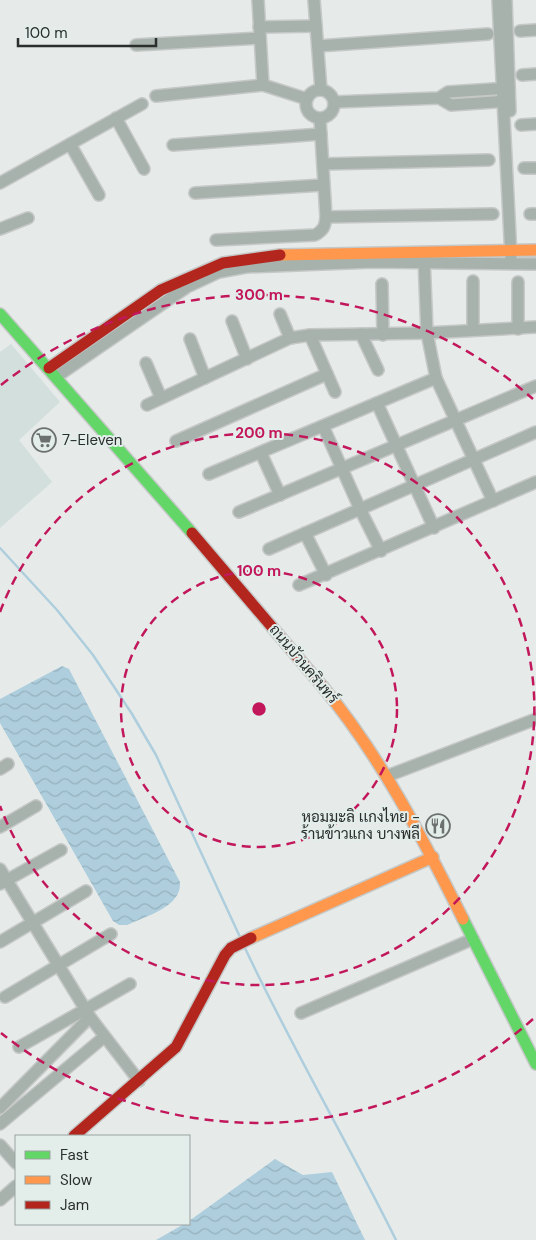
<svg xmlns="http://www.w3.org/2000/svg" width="536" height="1240" viewBox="0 0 536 1240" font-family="'DM Sans',Sarabun,sans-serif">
  <defs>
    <pattern id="water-waves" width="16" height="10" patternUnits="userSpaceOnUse" patternTransform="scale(1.25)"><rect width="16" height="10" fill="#aecedd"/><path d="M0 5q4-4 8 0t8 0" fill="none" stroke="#96b1be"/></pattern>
  </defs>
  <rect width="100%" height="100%" fill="#e6ebea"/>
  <path fill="#d2dfdc" d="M 11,344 L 60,402 L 19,440 L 52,482 L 0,528 L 0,352 Z"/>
  <g fill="url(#water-waves)">
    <path d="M 62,666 L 69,669 L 180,882 C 182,907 146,916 127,925 L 119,925 L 113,921 L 0,723 L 0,699 Z"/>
    <path d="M 275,1159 L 303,1175 L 332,1172 L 365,1240 L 156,1240 L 184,1224 L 189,1224 L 189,1221 Z"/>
  </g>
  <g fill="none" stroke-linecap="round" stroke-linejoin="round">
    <g stroke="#aecedd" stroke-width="2.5">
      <path d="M 0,548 L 57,610 L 93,655 L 132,714 L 156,755 L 240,937"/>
      <path d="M 244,946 C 291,1046 347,1141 396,1240"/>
    </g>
    <g stroke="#c5c8c7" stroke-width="14">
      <g id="street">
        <path d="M 258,0 L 263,85"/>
        <path d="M 314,0 L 321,90"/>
        <path d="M 498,0 L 511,257"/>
        <path d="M 506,0 L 510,111"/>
        <path d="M 259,27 L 316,26"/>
        <path d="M 520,31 L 536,30"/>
        <path d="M 136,45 L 260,38"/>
        <path d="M 318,46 L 488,34"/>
        <path d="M 522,75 L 536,74"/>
        <circle cx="320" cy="104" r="14"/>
        <path d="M 156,96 L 263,85 L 307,99"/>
        <path d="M 439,98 L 451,105 L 508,101"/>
        <path d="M 335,102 L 439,98 L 448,92 L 509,88"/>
        <path d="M 116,118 L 144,169"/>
        <path d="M 521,125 L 536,124"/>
        <path d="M 70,144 L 99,195"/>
        <path d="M 173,145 L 321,134"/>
        <path d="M 323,164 L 489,160"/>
        <path d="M 524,168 L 536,168"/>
        <path d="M 0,183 L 142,104"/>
        <path d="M 195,193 L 323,185"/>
        <path d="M 530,214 L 536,214"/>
        <path d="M 326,217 L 493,214"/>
        <path d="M 0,229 L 28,218"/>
        <path d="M 216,240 L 315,235 C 324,230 325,226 326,217 L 320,119"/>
        <path d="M 424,257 L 427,333 L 436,378 L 493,501"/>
        <path d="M 473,281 L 473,330"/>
        <path d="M 382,284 L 383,335"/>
        <path d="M 280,314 L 290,338"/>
        <path d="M 232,321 L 247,359"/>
        <path d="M 518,329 L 518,282"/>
        <path d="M 361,334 L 378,370"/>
        <path d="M 310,335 L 335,392"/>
        <path d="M 190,339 L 205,378"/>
        <path d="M 146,363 L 161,398"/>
        <path d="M 56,377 L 187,287 L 219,272 L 246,267 L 373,262 L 536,264"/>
        <path d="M 377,403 L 434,528"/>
        <path d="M 147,405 L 290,338 L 310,335 L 427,333 L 536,327"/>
        <path d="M 323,426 L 360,509 L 381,551"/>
        <path d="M 176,441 L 327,374"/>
        <path d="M 261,453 L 280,495"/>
        <path d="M 209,474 L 436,378"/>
        <path d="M 239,512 L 536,386"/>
        <path d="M 305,533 L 326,575"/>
        <path d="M 269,549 L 536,432"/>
        <path d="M 299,585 L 536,482"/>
        <path d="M 0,769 L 8,764"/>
        <path d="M 387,776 L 536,719"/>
        <path d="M 0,827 L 36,806"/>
        <path d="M 0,869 L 90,1017 L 139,1081"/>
        <path d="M 0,884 L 61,850"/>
        <path d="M 0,942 L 86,891"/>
        <path d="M 5,997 L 111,934"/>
        <path d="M 301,1013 L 473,939"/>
        <path d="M 19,1047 L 130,984"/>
        <path d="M 0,1108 L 90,1017"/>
        <path d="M 0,1124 L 104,1037"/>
        <path d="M 0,1145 L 16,1163"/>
        <path d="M 0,1200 L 16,1186"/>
      </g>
    </g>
    <g stroke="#c5c8c7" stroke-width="14">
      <g id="fast">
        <path d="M 0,314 L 192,533"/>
        <path d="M 463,919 L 536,1064"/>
      </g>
    </g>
    <g stroke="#c5c8c7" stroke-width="14">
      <g id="slow">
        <path d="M 280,255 L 536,250"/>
        <path d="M 323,687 C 381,757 422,837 463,919"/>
        <path d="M 251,938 L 433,857"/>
      </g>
    </g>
    <g stroke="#c5c8c7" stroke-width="14">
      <g id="jam">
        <path d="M 49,368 L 161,290 L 223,263 L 280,255"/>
        <path d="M 192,533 L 323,687"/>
        <path d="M 74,1136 L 176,1047 L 225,955 L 231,948 L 251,938"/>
      </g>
    </g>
    <use href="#street" stroke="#a8b2ac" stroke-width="11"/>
    <use href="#fast" stroke="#63d668" stroke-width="11"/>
    <use href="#slow" stroke="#ff974d" stroke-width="11"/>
    <use href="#jam" stroke="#b3261e" stroke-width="11"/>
  </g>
  <g fill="none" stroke="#c2185b" stroke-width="2.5" stroke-dasharray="9 6">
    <circle cx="259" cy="709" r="138"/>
    <path d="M0 612A276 276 0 1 1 0 806"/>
    <path d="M533 1019A414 414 0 0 1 1 1033M1 385A414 414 0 0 1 533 399"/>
  </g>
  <defs>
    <g id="supermarket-ring" transform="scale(1.25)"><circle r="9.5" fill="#e3eeeb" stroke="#6c706f" stroke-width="1.5"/><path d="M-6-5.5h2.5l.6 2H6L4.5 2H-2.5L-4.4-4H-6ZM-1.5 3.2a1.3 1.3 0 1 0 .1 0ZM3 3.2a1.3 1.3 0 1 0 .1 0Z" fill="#6c706f"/></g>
    <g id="restaurant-ring" transform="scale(1.25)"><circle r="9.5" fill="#e3eeeb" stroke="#6c706f" stroke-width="1.5"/><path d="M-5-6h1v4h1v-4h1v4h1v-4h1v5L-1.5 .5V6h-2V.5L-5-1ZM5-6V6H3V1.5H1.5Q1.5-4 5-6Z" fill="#6c706f"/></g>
  </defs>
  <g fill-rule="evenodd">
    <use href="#supermarket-ring" x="44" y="440"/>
    <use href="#restaurant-ring" x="438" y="826"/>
  </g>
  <g text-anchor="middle" stroke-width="4" stroke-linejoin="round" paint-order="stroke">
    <g font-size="15" fill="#2a2e2d" stroke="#e3eeeb" text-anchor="start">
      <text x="62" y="445">7-Eleven</text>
      <text x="420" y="822" text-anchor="end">หอมมะลิ เเกงไทย -<tspan x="420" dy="17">ร้านข้าวแกง บางพลี</tspan></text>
    </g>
    <g font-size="15" fill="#2a2e2d" stroke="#e3eeeb">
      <text transform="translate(304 664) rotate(50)" y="5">ถนนบัวนครินทร์</text>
    </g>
  </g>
  <circle cx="259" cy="709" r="8" fill="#c2185b" stroke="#e3eeeb" stroke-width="2.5"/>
  <g font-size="15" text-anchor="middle" font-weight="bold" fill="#c2185b" stroke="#e3eeeb" stroke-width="4" stroke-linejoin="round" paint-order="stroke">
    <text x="259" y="300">300 m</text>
    <text x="259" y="438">200 m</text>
    <text x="259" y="576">100 m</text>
  </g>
  <rect x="15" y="1135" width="175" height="90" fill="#e3eeeb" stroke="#99a19f"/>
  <rect x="25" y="1151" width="25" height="8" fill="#63d668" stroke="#99a19f"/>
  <text x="60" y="1160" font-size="15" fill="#2a2e2d">Fast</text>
  <rect x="25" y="1176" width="25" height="8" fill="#ff974d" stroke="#99a19f"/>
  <text x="60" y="1185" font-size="15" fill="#2a2e2d">Slow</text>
  <rect x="25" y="1201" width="25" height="8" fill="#b3261e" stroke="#99a19f"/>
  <text x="60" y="1210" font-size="15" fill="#2a2e2d">Jam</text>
  <path d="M18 38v8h138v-8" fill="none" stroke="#2a2e2d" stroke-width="2.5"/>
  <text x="25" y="38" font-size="15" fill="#2a2e2d" stroke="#e3eeeb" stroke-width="4" paint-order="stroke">100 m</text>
</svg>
